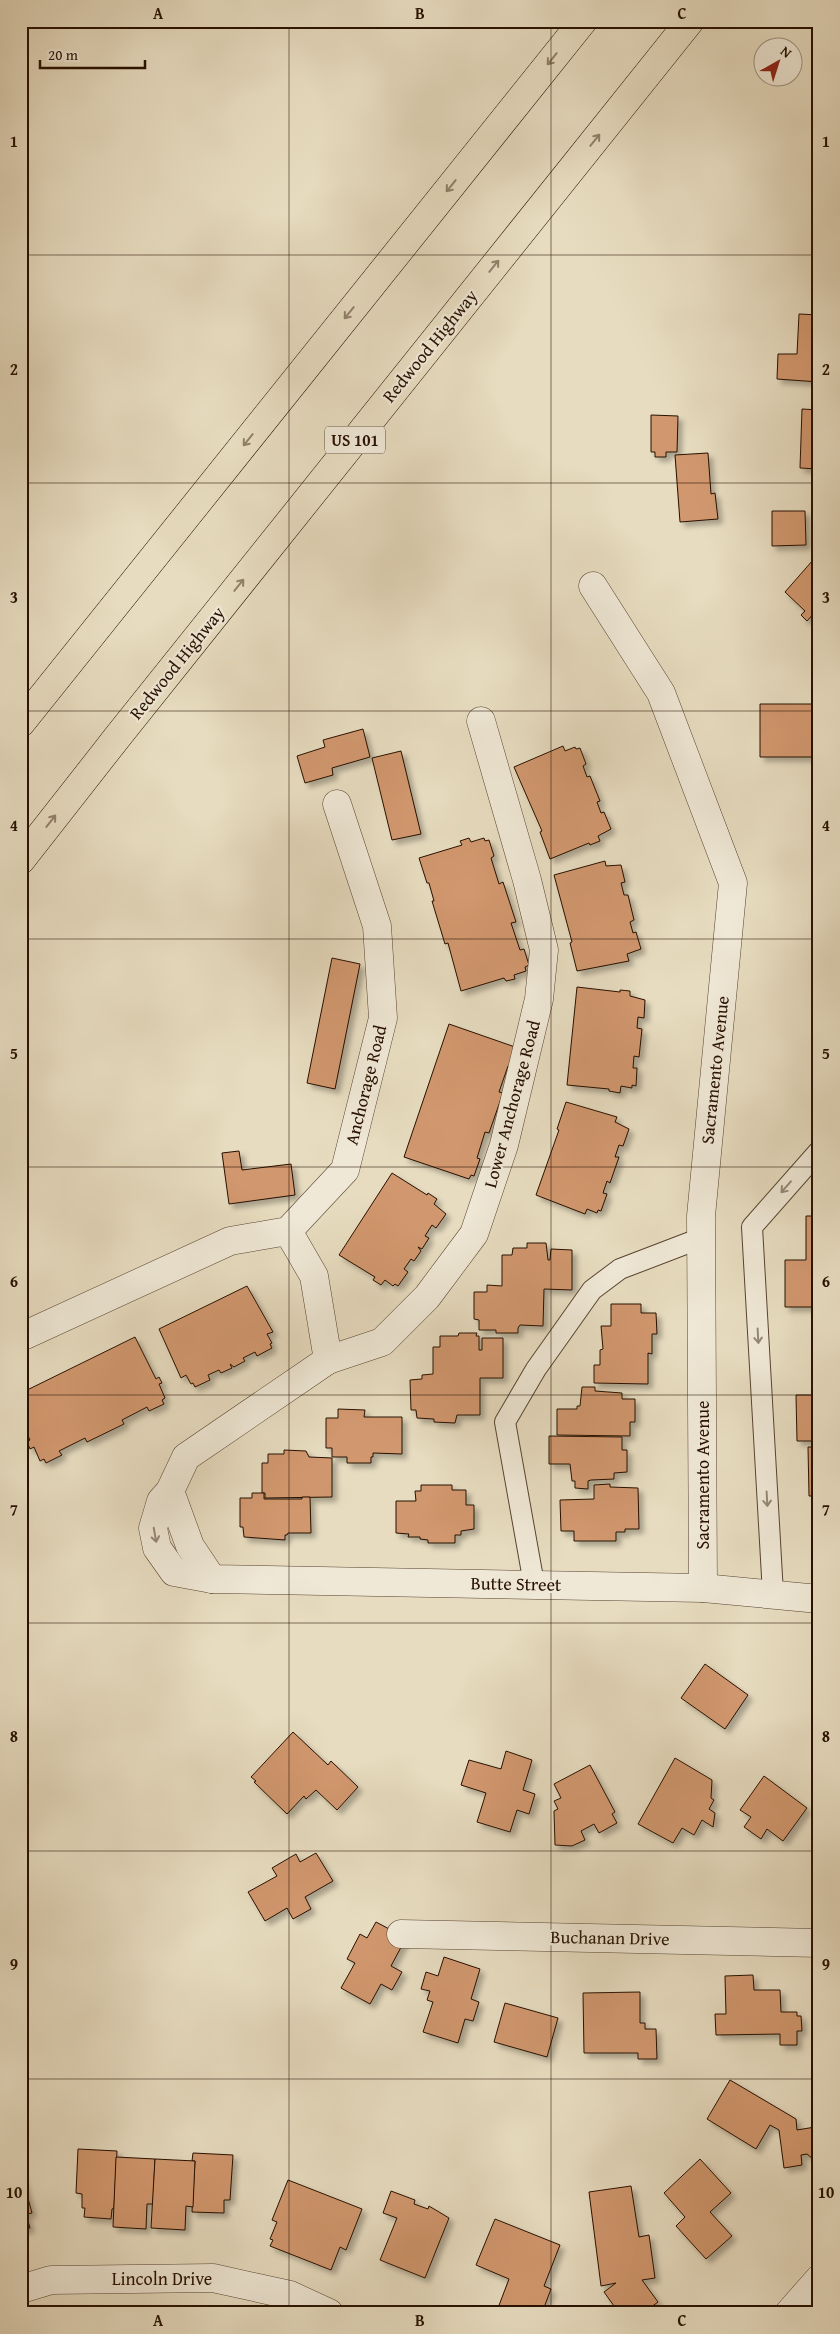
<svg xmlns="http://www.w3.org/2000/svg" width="840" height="2334" viewBox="0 0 840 2334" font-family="'Gentium Book Plus',serif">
  <defs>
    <filter id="shadow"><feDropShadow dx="4.5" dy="4.5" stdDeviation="2.5" flood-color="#0004"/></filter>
  </defs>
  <rect width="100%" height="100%" fill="#e7dcc0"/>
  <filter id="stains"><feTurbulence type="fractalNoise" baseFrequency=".004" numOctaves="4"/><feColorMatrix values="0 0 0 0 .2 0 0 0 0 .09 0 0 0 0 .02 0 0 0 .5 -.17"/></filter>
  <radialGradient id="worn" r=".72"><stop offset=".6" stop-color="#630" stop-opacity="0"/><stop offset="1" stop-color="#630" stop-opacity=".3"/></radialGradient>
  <g fill="#d1976e" stroke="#271000" filter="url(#shadow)">
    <path d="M 799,314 L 819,315 L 819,382 L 777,379 L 778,354 L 797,354 Z"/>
    <path d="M 802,409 L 819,410 L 819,469 L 800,468 Z"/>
    <path d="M 651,415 L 678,416 L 677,452 L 666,452 L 666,457 L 655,457 L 655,452 L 651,452 Z"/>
    <path d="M 708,453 L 711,494 L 715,493 L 718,519 L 680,522 L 675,455 Z"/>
    <path d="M 772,511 L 805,511 L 806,545 L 772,546 Z"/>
    <path d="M 813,560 L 819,566 L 819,613 L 816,611 L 807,621 L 801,615 L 805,611 L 785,592 Z"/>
    <path d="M 816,701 L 819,701 L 819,770 L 812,770 L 813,757 L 760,757 L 760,704 L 816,704 Z"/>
    <path d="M 363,729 L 370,757 L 332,768 L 333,775 L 305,783 L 297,756 L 325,747 L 323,740 Z"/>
    <path d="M 563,746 L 565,751 L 575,747 L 576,749 L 580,748 L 586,764 L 583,766 L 587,777 L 590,776 L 600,801 L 597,802 L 601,813 L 604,812 L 611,829 L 598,836 L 600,841 L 590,845 L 589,843 L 550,859 L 540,832 L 542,831 L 514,767 Z"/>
    <path d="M 401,751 L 421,834 L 392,840 L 372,758 Z"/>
    <path d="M 469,838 L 471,842 L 484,838 L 485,841 L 489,840 L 494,856 L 491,858 L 499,884 L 503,882 L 516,922 L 511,923 L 520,950 L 524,949 L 529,965 L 525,967 L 526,971 L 514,975 L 515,979 L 506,981 L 504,978 L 461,991 L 448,943 L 445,944 L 432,901 L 434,901 L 429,883 L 427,883 L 419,858 L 462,845 L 460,841 Z"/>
    <path d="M 605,861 L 606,866 L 621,865 L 625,882 L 621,883 L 624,895 L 628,895 L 634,920 L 630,922 L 633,933 L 636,932 L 641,949 L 627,954 L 629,961 L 577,971 L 570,943 L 572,942 L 554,875 Z"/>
    <path d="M 332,958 L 360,964 L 335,1089 L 307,1083 Z"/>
    <path d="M 577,987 L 620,992 L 620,990 L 630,991 L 630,996 L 645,1000 L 644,1018 L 638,1017 L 637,1028 L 642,1029 L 639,1057 L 634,1056 L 633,1068 L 637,1068 L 636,1086 L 632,1085 L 632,1088 L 621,1086 L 620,1093 L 609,1091 L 609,1089 L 567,1085 Z"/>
    <path d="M 449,1024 L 515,1047 L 511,1068 L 508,1066 L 499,1092 L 503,1093 L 489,1133 L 485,1132 L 477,1158 L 480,1159 L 474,1176 L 471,1175 L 469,1179 L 404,1157 Z"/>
    <path d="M 566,1102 L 617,1117 L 615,1122 L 629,1129 L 623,1146 L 619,1145 L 615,1157 L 619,1157 L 610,1183 L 607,1181 L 603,1193 L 607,1194 L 601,1211 L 598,1210 L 597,1213 L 587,1209 L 585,1214 L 536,1195 L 559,1130 L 557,1129 Z"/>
    <path d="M 239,1151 L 242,1170 L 291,1164 L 295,1195 L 229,1204 L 222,1153 Z"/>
    <path d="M 392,1173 L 427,1195 L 428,1193 L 437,1199 L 434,1204 L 446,1214 L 436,1228 L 432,1225 L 425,1236 L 429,1238 L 422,1249 L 418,1247 L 421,1251 L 414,1261 L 411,1259 L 404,1269 L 408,1272 L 398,1286 L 395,1284 L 393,1286 L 385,1280 L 381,1285 L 373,1280 L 375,1277 L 339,1255 Z"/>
    <path d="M 806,1216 L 819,1216 L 819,1307 L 785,1307 L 785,1260 L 806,1260 Z"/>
    <path d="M 527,1243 L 546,1243 L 548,1260 L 550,1260 L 551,1249 L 572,1250 L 572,1290 L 544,1289 L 543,1326 L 520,1325 L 518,1328 L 518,1333 L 496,1333 L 496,1330 L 479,1330 L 479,1320 L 474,1319 L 474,1292 L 487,1292 L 487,1285 L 502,1286 L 502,1255 L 512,1255 L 513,1248 L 527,1248 Z"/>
    <path d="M 247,1286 L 273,1332 L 267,1334 L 272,1343 L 270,1344 L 272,1348 L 257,1356 L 255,1352 L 243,1358 L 245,1361 L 234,1367 L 230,1364 L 232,1368 L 221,1373 L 219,1370 L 208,1375 L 210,1380 L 195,1387 L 193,1383 L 191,1384 L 186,1375 L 181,1378 L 159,1329 Z"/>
    <path d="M 611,1304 L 641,1304 L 641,1313 L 656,1313 L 657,1334 L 652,1334 L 652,1354 L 648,1353 L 648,1384 L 594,1383 L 594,1365 L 600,1365 L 600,1350 L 603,1349 L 601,1326 L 611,1326 Z"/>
    <path d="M 459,1333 L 477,1333 L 476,1336 L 479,1336 L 479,1350 L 482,1350 L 482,1338 L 503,1338 L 503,1378 L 480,1378 L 480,1415 L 457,1415 L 455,1423 L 434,1422 L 434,1419 L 417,1418 L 416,1410 L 411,1410 L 410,1380 L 422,1379 L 422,1375 L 433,1374 L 433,1347 L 440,1347 L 440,1336 L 458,1336 Z"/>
    <path d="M 135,1337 L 156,1379 L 159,1377 L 162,1383 L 159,1384 L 165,1398 L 162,1400 L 164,1404 L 149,1411 L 147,1407 L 122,1420 L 124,1424 L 87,1442 L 85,1438 L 59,1451 L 62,1455 L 46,1463 L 44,1459 L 40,1461 L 34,1447 L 30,1449 L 27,1442 L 30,1440 L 21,1422 L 21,1393 Z"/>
    <path d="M 582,1387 L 595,1387 L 595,1391 L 622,1393 L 622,1399 L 635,1399 L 635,1422 L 630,1422 L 630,1436 L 557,1435 L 557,1409 L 577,1409 L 577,1406 L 580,1406 Z"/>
    <path d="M 796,1395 L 819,1395 L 819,1441 L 797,1441 Z"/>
    <path d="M 338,1409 L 365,1410 L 364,1417 L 402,1417 L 402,1454 L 373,1453 L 373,1457 L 371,1457 L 371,1463 L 347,1463 L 347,1457 L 332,1457 L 332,1448 L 326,1448 L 326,1418 L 338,1418 Z"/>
    <path d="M 549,1436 L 622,1437 L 622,1450 L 627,1450 L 627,1472 L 614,1473 L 614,1479 L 591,1480 L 588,1481 L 588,1489 L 575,1488 L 575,1481 L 572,1481 L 570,1464 L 549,1464 Z"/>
    <path d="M 808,1447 L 819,1447 L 819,1496 L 809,1496 Z"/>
    <path d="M 284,1450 L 306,1451 L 309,1457 L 332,1458 L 332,1497 L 265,1498 L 265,1493 L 262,1493 L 262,1463 L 268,1463 L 268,1454 L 284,1454 Z"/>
    <path d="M 610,1484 L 610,1487 L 638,1488 L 639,1529 L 625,1529 L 625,1532 L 616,1532 L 616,1541 L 574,1541 L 574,1531 L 561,1531 L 560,1500 L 594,1499 L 594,1485 Z"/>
    <path d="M 421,1485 L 452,1485 L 452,1490 L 466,1490 L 466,1505 L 474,1505 L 474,1529 L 461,1531 L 461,1535 L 455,1535 L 455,1543 L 428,1543 L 428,1540 L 420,1539 L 420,1537 L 408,1537 L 409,1534 L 396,1533 L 396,1501 L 416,1501 L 415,1491 L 421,1491 Z"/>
    <path d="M 252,1493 L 264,1493 L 264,1499 L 302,1499 L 302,1497 L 310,1497 L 311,1533 L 288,1533 L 287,1535 L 285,1535 L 285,1540 L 244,1537 L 243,1527 L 240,1527 L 240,1498 L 252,1498 Z"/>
    <path d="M 705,1664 L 748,1695 L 725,1729 L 681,1698 Z"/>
    <path d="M 293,1732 L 328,1765 L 331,1761 L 358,1787 L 337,1810 L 316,1790 L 306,1799 L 304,1796 L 287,1814 L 254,1782 L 256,1781 L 251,1777 Z"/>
    <path d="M 506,1751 L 532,1760 L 523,1790 L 535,1794 L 529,1814 L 517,1810 L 510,1832 L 477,1822 L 486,1793 L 461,1785 L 469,1760 L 501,1769 Z"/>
    <path d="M 675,1758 L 712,1780 L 711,1798 L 714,1800 L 709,1809 L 715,1813 L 713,1827 L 702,1820 L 694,1835 L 682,1828 L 673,1843 L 638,1824 Z"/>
    <path d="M 590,1765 L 615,1812 L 612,1814 L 617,1823 L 599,1833 L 594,1824 L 581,1831 L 585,1840 L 572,1846 L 555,1845 L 554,1811 L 558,1809 L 554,1801 L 561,1798 L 554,1784 Z"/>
    <path d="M 764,1776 L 807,1808 L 783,1841 L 767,1829 L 761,1839 L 744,1827 L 751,1817 L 740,1810 Z"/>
    <path d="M 316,1853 L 333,1881 L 305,1897 L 311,1909 L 293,1919 L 287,1908 L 265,1921 L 248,1892 L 277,1876 L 272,1868 L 296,1854 L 300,1862 Z"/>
    <path d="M 376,1922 L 406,1938 L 391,1966 L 402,1972 L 392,1990 L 381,1984 L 370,2004 L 341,1988 L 355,1963 L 347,1959 L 360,1934 L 367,1938 Z"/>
    <path d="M 444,1957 L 480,1969 L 471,1999 L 479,2002 L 473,2021 L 465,2019 L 458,2043 L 423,2032 L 433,2002 L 427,2000 L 430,1991 L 421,1989 L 426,1972 L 438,1976 Z"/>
    <path d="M 753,1975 L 754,1990 L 780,1990 L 781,2012 L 797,2012 L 797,2016 L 801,2016 L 802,2031 L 797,2031 L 797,2045 L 780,2045 L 780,2034 L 716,2035 L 715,2014 L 726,2014 L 725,1976 Z"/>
    <path d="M 640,1992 L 640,2023 L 645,2023 L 645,2029 L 656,2029 L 657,2059 L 638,2059 L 638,2053 L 584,2053 L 583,1993 Z"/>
    <path d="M 505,2003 L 558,2018 L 547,2057 L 494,2042 Z"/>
    <path d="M 730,2080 L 796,2119 L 797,2130 L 815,2127 L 816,2130 L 819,2129 L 819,2141 L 817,2141 L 819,2164 L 807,2154 L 801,2155 L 802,2165 L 784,2168 L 779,2130 L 770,2125 L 756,2149 L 707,2119 Z"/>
    <path d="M 78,2149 L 117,2151 L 114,2208 L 112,2209 L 111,2219 L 84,2217 L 85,2208 L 82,2208 L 82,2194 L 76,2193 Z"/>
    <path d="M 193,2153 L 233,2155 L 230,2200 L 224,2200 L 224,2213 L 192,2212 L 195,2161 L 192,2161 Z"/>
    <path d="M 116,2157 L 155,2159 L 153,2204 L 147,2204 L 146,2229 L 113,2227 Z"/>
    <path d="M 155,2159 L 195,2161 L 193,2207 L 186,2206 L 185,2230 L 151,2228 Z"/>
    <path d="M 700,2159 L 731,2193 L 710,2212 L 732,2236 L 706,2259 L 676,2226 L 685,2217 L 664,2193 Z"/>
    <path d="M 21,2173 L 32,2213 L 26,2214 L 30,2228 L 21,2230 Z"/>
    <path d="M 288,2180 L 362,2209 L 346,2250 L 340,2247 L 331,2270 L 270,2246 L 273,2240 L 270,2239 L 277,2222 L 272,2220 Z"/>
    <path d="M 631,2186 L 639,2237 L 649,2235 L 655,2278 L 642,2280 L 658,2302 L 643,2313 L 619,2313 L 604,2292 L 616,2283 L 601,2286 L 589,2192 Z"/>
    <path d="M 391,2191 L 415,2200 L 414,2204 L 428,2209 L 429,2206 L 449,2218 L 425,2278 L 380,2260 L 397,2218 L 383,2213 Z"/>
    <path d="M 495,2219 L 560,2245 L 544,2286 L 551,2289 L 542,2313 L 510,2313 L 498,2308 L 509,2279 L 476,2265 Z"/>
  </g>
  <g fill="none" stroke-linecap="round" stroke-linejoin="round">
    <g stroke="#574330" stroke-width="22">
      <g id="lane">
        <path d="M 534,1584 L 505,1422 L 536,1369 L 592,1290 L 620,1269 L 701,1238"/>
        <path d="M 773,1594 L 752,1227 L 819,1151"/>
      </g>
    </g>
    <g stroke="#574330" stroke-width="29">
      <g id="street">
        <path d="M 593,586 L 661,693 L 733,883 L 701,1216 L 703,1588"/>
        <path d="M 481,721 L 527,880 L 544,950 L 539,999 L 504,1145 L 474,1234 L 427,1297 L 382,1342 L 328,1360 L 186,1457 L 170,1491 L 161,1501 L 153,1528 L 157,1548 L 174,1572 L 212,1579 L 703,1588 L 819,1599"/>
        <path d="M 288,1231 L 314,1276 L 328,1360"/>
        <path d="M 21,1337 L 230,1241 L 288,1231 L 345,1170 L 383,1018 L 377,926 L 337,804"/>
        <path d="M 170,1491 L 190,1546 L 212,1579"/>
        <path d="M 401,1934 L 819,1943"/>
        <path d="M 21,2289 L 51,2280 L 213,2278 L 290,2295 L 329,2313"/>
        <path d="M 789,2313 L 819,2279"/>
      </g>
    </g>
    <g stroke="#271000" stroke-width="29">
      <g id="highway">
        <path d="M 21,723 L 583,21"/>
        <path d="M 21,860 L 119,735 L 690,21"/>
      </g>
    </g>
    <use href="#lane" stroke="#efe8d6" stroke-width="20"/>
    <use href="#street" stroke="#efe8d6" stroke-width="28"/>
    <use href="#highway" stroke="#e7dcc0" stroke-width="28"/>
  </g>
  <defs><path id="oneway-shaft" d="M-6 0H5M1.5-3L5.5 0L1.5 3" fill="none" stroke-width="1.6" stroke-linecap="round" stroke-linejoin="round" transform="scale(1.25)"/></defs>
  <g stroke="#91806a">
    <use href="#oneway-shaft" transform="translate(552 59) rotate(129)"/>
    <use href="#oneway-shaft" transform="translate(595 140) rotate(-51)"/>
    <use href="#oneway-shaft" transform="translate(451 186) rotate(129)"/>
    <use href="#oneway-shaft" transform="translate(494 266) rotate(-51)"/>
    <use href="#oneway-shaft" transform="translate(349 313) rotate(129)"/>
    <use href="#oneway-shaft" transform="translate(248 440) rotate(129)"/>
    <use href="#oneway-shaft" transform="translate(239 585) rotate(-51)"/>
    <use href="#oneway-shaft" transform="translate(51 821) rotate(-52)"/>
  </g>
  <g stroke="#958776">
    <use href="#oneway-shaft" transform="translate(786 1187) rotate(131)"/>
    <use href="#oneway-shaft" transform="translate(758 1336) rotate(87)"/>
    <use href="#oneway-shaft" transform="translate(767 1499) rotate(87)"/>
    <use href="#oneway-shaft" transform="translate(155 1535) rotate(80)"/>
  </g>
  <path fill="none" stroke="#271000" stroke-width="1" stroke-opacity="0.55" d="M 289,21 L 289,2313M 551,21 L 551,2313M 21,255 L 819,255M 21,483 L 819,483M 21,711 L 819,711M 21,939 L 819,939M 21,1167 L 819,1167M 21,1395 L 819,1395M 21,1623 L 819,1623M 21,1851 L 819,1851M 21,2079 L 819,2079"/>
  <g text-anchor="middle" stroke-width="4.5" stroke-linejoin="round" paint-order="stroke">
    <rect fill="#efe8d6" stroke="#635140" stroke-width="1" x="325" y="426.5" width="60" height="27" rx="4"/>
    <g font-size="16" font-weight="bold" fill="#271000">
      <text x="355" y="446">US 101</text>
    </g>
    <g font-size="18" fill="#271000" stroke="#efe8d6">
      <text transform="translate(430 346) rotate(-51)" y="6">Redwood Highway</text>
      <text transform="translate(177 663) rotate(-51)" y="6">Redwood Highway</text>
      <text transform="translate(715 1070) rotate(-84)" y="6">Sacramento Avenue</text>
      <text transform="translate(366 1085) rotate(-76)" y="6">Anchorage Road</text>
      <text transform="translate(512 1104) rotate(-75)" y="6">Lower Anchorage Road</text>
      <text transform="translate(703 1475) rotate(-90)" y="6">Sacramento Avenue</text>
      <text transform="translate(516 1584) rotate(1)" y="6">Butte Street</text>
      <text transform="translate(610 1938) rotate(1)" y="6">Buchanan Drive</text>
      <text x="162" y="2285">Lincoln Drive</text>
    </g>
  </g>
  <rect width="840" height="2334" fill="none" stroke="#e7dcc0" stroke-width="55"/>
  <g transform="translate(778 62) rotate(39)"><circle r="24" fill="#efe8d6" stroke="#9f9280"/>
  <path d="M0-4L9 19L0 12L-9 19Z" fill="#8f2418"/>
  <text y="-8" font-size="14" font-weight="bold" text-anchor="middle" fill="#271000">N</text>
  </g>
  <path d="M40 60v8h105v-8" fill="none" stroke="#271000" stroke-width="2.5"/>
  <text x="48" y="60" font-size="15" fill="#271000" stroke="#efe8d6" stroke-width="4" paint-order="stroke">20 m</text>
  <rect x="28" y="28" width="784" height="2278" fill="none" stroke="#271000" stroke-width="2"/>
  <g font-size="16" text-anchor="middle" font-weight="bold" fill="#271000">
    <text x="158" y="19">A</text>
    <text x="420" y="19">B</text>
    <text x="682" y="19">C</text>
    <text x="14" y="147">1</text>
    <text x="826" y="147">1</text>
    <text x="14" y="375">2</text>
    <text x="826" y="375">2</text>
    <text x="14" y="603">3</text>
    <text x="826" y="603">3</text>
    <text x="14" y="831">4</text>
    <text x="826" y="831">4</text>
    <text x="14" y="1059">5</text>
    <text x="826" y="1059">5</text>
    <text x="14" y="1287">6</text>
    <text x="826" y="1287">6</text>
    <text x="14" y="1515">7</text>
    <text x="826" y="1515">7</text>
    <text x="14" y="1742">8</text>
    <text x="826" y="1742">8</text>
    <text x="14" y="1970">9</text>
    <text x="826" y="1970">9</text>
    <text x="14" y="2198">10</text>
    <text x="826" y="2198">10</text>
    <text x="158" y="2326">A</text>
    <text x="420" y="2326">B</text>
    <text x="682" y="2326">C</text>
  </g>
  <rect width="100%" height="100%" filter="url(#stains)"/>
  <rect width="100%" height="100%" fill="url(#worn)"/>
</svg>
